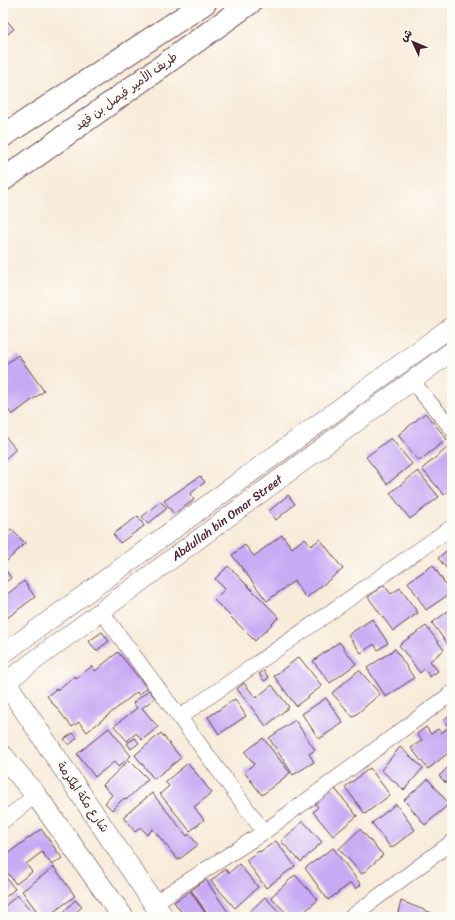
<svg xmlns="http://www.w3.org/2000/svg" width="455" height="920" viewBox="0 0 455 920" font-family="Sriracha,'Playpen Sans Arabic',sans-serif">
  <rect width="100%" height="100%" fill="#fdfcf7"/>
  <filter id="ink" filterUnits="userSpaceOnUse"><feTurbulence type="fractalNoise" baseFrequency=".025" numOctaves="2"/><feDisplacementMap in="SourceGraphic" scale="8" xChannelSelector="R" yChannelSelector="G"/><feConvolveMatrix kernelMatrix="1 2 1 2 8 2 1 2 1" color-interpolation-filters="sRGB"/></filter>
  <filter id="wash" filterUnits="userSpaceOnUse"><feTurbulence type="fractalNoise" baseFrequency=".012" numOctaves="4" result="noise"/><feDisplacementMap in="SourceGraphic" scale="16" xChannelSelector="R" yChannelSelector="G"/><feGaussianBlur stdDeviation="0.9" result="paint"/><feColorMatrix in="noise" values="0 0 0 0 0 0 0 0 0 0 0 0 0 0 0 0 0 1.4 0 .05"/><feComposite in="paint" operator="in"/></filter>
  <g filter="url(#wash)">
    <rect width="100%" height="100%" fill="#f8ebd9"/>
    <g id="blocks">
      <g fill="#c8aaf4">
        <path d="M 3,16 L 14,29 L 3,38 Z"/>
        <path d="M 18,355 L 44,391 L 12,415 L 3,402 L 3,366 Z"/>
        <path d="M 425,413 L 447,439 L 419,461 L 398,435 Z"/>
        <path d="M 3,434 L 16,449 L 3,461 Z"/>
        <path d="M 391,438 L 412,464 L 387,484 L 366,457 Z"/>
        <path d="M 448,447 L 452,452 L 452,487 L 444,495 L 422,469 Z"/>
        <path d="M 418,471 L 439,497 L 410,519 L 390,493 Z"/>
        <path d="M 200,476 L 205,482 L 190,494 L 194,500 L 174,514 L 164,501 Z"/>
        <path d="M 288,495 L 295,504 L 276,520 L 269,511 Z"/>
        <path d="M 160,501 L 167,508 L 148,524 L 142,517 Z"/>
        <path d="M 138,516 L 144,526 L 120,543 L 113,534 Z"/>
        <path d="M 11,529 L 25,543 L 3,565 L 3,538 Z"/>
        <path d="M 282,535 L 292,548 L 305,538 L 311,546 L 320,539 L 343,569 L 306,598 L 294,581 L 267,601 L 232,555 L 245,545 L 254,556 Z"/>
        <path d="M 452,546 L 452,575 L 438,558 Z"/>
        <path d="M 433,565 L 451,593 L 426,610 L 408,582 Z"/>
        <path d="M 3,566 L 11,578 L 3,584 Z"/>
        <path d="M 228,566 L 279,617 L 255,641 L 214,600 L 225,589 L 215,579 Z"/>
        <path d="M 24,581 L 35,597 L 3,621 L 3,591 L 6,595 Z"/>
        <path d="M 384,585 L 391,594 L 400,588 L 418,613 L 393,631 L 368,597 Z"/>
        <path d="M 452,608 L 452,648 L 451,649 L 432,623 Z"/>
        <path d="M 372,619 L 388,643 L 378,650 L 374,644 L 361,653 L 348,635 Z"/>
        <path d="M 426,626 L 444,650 L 430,661 L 438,671 L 430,677 L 424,669 L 420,673 L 399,645 Z"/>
        <path d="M 102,632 L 109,641 L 96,651 L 89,641 Z"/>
        <path d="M 339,642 L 356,664 L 330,683 L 313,661 Z"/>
        <path d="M 395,649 L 414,678 L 386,697 L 367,668 Z"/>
        <path d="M 118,652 L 147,688 L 139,695 L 137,692 L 87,732 L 79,722 L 72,727 L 47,696 L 56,689 L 57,690 L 75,676 L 76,679 L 92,666 L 95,671 Z"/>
        <path d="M 299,657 L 322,686 L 296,706 L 274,676 Z"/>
        <path d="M 359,670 L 380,694 L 353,717 L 332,693 Z"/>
        <path d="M 264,671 L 269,678 L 264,681 L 259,674 Z"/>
        <path d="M 244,683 L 256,698 L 272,685 L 289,707 L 266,726 L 237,689 Z"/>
        <path d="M 149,690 L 155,698 L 142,708 L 158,727 L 142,740 L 136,733 L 127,741 L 114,726 L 137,708 L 133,703 Z"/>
        <path d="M 326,698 L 343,723 L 319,739 L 302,714 Z"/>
        <path d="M 235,699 L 246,716 L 219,734 L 208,717 Z"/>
        <path d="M 452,713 L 452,739 L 448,742 L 452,747 L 452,750 L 428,769 L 411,748 L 422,740 L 417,734 L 426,727 L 431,734 L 438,729 L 441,733 L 449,727 L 443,720 Z"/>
        <path d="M 295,720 L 315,750 L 309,754 L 314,762 L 293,775 L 269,738 Z"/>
        <path d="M 109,728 L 131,756 L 118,767 L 114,762 L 95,777 L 77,754 Z"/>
        <path d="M 73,733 L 77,738 L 69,745 L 64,739 Z"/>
        <path d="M 161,733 L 181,758 L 154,779 L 135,755 Z"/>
        <path d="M 135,738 L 139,743 L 131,749 L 127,743 Z"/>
        <path d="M 263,738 L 290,773 L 262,795 L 244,772 L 254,764 L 245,752 Z"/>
        <path d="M 400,747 L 423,768 L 404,790 L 381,770 Z"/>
        <path d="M 129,760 L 148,779 L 126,800 L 124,798 L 112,810 L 105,803 L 112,795 L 103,785 Z"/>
        <path d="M 188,763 L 212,793 L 194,807 L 204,820 L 190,831 L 160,794 L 169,786 L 165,782 Z"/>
        <path d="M 452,763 L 452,776 L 446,783 L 439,776 Z"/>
        <path d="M 370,768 L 390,795 L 365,814 L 345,787 Z"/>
        <path d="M 428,779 L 449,804 L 425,825 L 404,800 Z"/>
        <path d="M 332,785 L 357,816 L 333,836 L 313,812 L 318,807 L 313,801 Z"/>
        <path d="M 152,793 L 187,836 L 189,834 L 198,845 L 178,860 L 153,829 L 147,835 L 141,827 L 135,832 L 123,817 Z"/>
        <path d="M 396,804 L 415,830 L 391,848 L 372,823 Z"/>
        <path d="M 303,821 L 322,842 L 301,862 L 281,841 Z"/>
        <path d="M 41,829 L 62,858 L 52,865 L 42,852 L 26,864 L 32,872 L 16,884 L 3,867 L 3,857 Z"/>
        <path d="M 360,829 L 383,855 L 362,874 L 339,849 Z"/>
        <path d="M 276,841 L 295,866 L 266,888 L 246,860 L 259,851 L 260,852 Z"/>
        <path d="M 333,848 L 361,885 L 356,889 L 351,883 L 328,900 L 305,868 Z"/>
        <path d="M 239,864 L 258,887 L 235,908 L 211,881 L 225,869 L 229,873 Z"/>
        <path d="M 54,867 L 75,896 L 47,917 L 41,917 L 22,891 Z"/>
        <path d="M 3,874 L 15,889 L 3,899 Z"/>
        <path d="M 295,875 L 318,900 L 298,917 L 290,917 L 271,897 Z"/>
        <path d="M 206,880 L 230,915 L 227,917 L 209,917 L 191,890 Z"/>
        <path d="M 190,891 L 208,917 L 185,917 L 174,902 Z"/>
        <path d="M 17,895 L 37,917 L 3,917 L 3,908 Z"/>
        <path d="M 265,897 L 284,917 L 244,917 Z"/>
        <path d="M 75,900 L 82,907 L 75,913 L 79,917 L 59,917 Z"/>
        <path d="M 401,901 L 442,917 L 397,917 Z"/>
      </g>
    </g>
  </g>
  <g filter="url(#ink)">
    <use href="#blocks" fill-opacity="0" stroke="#643e45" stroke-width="1"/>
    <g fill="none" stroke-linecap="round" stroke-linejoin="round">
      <g stroke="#643e45" stroke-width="16">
        <g id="minor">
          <path d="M 411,380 L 452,429"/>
          <path d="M 101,611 L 264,832"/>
          <path d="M 180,717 L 452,527"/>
          <path d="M 3,821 L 36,795"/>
          <path d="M 154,903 L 264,832 L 452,693"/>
          <path d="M 351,917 L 452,842"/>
        </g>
      </g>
      <g stroke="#643e45" stroke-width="20">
        <g id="tertiary">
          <path d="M 3,654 L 452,326"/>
          <path id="s1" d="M 3,684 L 452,351"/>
        </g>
      </g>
      <g stroke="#643e45" stroke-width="22">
        <g id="secondary">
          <path d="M 3,678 L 163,917"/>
          <path d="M 3,756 L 36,795 L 123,917"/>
        </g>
      </g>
      <g stroke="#643e45" stroke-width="24">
        <g id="primary">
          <path d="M 3,136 L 205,3"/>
          <path d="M 3,180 L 250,3"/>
        </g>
      </g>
      <use href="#minor" stroke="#fff" stroke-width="15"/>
      <use href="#tertiary" stroke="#fff" stroke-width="19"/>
      <use href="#secondary" stroke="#fff" stroke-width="21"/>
      <use href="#primary" stroke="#fff" stroke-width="22"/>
    </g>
  </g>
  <g text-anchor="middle" stroke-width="4" stroke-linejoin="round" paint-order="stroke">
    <g font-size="12" fill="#4a1f2b" stroke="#fdfcf7">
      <text transform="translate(126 91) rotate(-36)" y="4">طريف الأمير فيصل بن فهد</text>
      <text dy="4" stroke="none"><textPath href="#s1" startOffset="279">Abdullah bin Omar Street</textPath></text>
      <text transform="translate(83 797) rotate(56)" y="4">شارع مكة المكرمة</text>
    </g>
  </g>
  <rect width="455" height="920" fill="none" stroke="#fdfcf7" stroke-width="16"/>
  <g transform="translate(413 42) rotate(314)" stroke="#fdfcf7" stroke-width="3" paint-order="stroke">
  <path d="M0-3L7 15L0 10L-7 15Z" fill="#4a1f2b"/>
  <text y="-6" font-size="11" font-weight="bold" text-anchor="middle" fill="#4a1f2b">ش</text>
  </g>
</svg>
